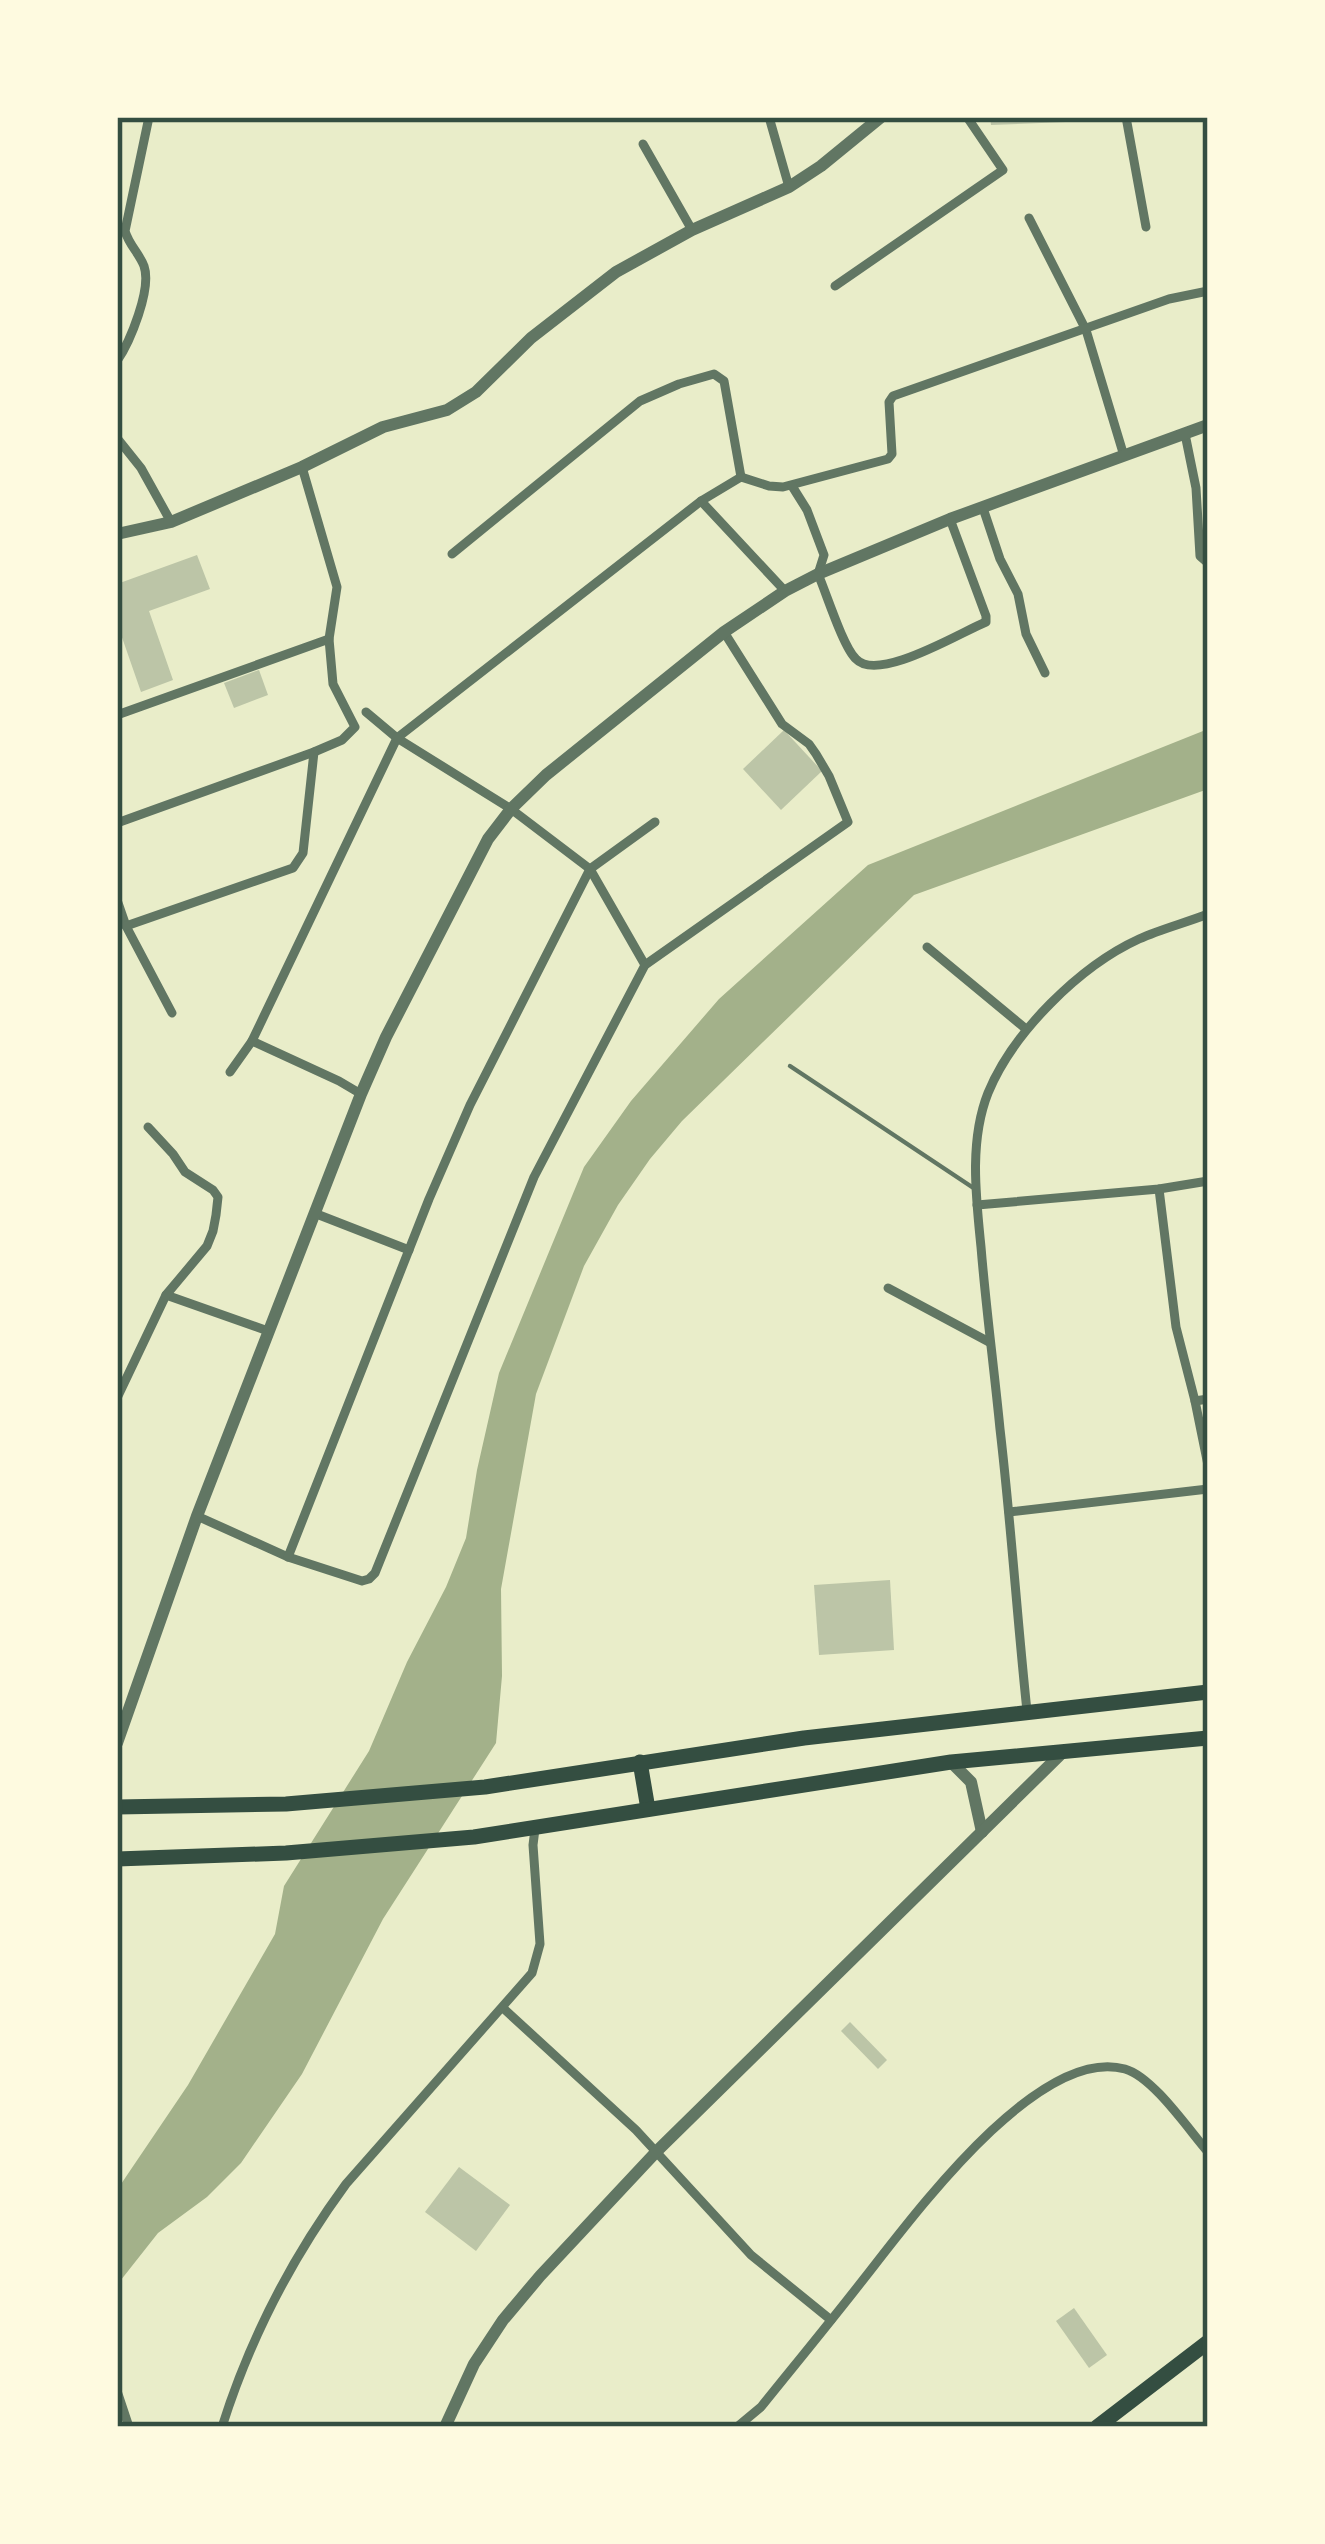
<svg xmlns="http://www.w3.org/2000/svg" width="1325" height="2544" viewBox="0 0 1325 2544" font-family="'Open Sans',sans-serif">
  <rect width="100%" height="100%" fill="#e9edc9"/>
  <path fill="#a3b18a" d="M 1208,729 L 1208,789 L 914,895 L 682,1121 L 650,1159 L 618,1205 L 584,1266 L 536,1394 L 501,1589 L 502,1676 L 496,1743 L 383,1919 L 302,2074 L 241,2163 L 207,2197 L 158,2233 L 117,2285 L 117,2190 L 188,2085 L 275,1934 L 284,1886 L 369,1751 L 407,1662 L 446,1587 L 466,1538 L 477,1470 L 499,1373 L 584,1167 L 631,1101 L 719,999 L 868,865 Z"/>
  <g fill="#bcc5a7">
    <path d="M 990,117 L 1066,117 L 1066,122 L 991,125 Z"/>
    <path d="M 197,555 L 210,589 L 149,611 L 173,680 L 141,692 L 117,623 L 117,584 Z"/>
    <path d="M 259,670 L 268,695 L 234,708 L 224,683 Z"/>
    <path d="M 784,730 L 822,771 L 781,810 L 743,769 Z"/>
    <path d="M 890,1580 L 894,1650 L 819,1655 L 814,1585 Z"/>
    <path d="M 850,2022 L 887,2060 L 878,2069 L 841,2031 Z"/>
    <path d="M 459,2167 L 510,2205 L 476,2251 L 425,2212 Z"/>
    <path d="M 1074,2308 L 1107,2355 L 1089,2368 L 1056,2321 Z"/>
  </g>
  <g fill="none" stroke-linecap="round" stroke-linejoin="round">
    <path stroke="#617663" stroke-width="4.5" d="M 790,1066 L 975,1189"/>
    <g stroke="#617663" stroke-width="9">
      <path d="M 769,117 L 789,187"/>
      <path d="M 1126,117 L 1146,227"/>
      <path d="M 643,144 L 692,230"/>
      <path d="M 1029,218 L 1086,330 L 1124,456"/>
      <path d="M 835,286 L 1003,170 L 967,117"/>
      <path d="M 117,361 C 130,342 152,289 144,266 C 139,253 129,245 125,231 L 149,117"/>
      <path d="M 1185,434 L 1196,488 L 1200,556 L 1208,563"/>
      <path d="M 117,438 L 141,468 L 171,522"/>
      <path d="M 741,477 L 769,486 L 783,487 L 888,459 L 892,454 L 889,402 L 893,396 L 1169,299 L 1208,291"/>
      <path d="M 792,486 L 807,510 L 824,555 L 818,574 C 826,592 843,647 856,659 C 878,683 961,632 986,622 L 986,616 L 950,519"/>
      <path d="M 701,501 L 785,591"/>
      <path d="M 983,508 L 1000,559 L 1018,594 L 1026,634 L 1045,673"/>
      <path d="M 452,554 L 640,401 L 679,384 L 714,374 L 724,381 L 741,477"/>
      <path d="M 366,712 L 397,738 L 511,809 L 590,869 L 645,965"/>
      <path d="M 117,715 L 329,639"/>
      <path d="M 117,823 L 314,752 L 342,740 L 355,727 L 333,684 L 329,639 L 337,587 L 302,467"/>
      <path d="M 117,900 L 126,926 L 172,1013"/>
      <path d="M 126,926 L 293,868 L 303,853 L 314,752"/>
      <path d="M 927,947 L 1026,1029"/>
      <path d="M 252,1041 L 339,1081 L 361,1094"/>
      <path d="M 230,1072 L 252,1041 L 397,738 L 701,501 L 741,477"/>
      <path d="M 1159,1189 L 1176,1327 L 1195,1401 L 1208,1399"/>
      <path d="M 977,1205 L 1159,1189 L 1208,1181"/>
      <path d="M 314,1213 L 409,1250"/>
      <path d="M 888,1288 L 989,1342"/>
      <path d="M 166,1295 L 268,1331"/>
      <path d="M 117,1398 L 166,1295 L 207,1246 L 213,1231 L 216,1215 L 218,1197 L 213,1190 L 185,1172 L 173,1154 L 148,1127"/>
      <path d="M 1195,1401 L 1208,1465"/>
      <path d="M 1009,1512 L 1208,1489"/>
      <path d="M 197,1516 L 288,1557 L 362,1581 L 369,1579 L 375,1573 L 534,1177 L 645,965 L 848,822 L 829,776 L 816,754 L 809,744 L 782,724 L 724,632"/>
      <path d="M 288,1557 L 429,1199 L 470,1105 L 590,869 L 655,822"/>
      <path d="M 1027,1711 C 1017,1617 1011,1523 1000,1429 C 994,1368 986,1308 981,1247 C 976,1197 969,1141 988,1093 C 1013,1032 1080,966 1139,939 C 1161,929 1185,923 1208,914"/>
      <path d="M 503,2008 L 636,2130 L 751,2255 L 831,2320"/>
      <path d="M 117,2391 L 129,2427"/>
      <path d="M 222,2427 C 250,2338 291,2259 346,2184 L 532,1973 L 540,1944 L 533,1845 L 535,1829"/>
      <path d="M 737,2427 L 761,2407 C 794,2366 827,2326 859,2285 C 907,2225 1036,2044 1125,2069 C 1153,2077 1188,2129 1208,2152"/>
    </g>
    <g stroke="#617663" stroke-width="12">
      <path d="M 117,534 L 171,522 L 302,467 L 383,427 L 447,410 L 476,392 L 531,338 L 616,272 L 692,230 L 789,187 L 821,166 L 881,117"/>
      <path d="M 117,1743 L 197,1516 L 361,1094 L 386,1037 L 488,839 L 511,809 L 546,775 L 724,632 L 785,591 L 818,574 L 950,519 L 1208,425"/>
      <path d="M 951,1762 L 971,1782 L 982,1832"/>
      <path d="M 445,2427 L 474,2364 L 503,2320 L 540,2276 L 657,2151 L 1063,1752"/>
    </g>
    <path stroke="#344e41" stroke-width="15" d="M 1097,2427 L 1208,2342"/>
    <g stroke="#344e41" stroke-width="15">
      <path d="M 640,1762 L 648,1809"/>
      <path d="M 117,1807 L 286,1804 L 485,1787 L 804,1738 L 1208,1692"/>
      <path d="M 117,1859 L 286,1853 L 474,1837 L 951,1762 L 1208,1738"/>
    </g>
  </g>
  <rect width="1325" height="2544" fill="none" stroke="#fefae0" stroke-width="240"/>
  <rect x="120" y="120" width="1085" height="2304" fill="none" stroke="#344e41" stroke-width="4.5"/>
</svg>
